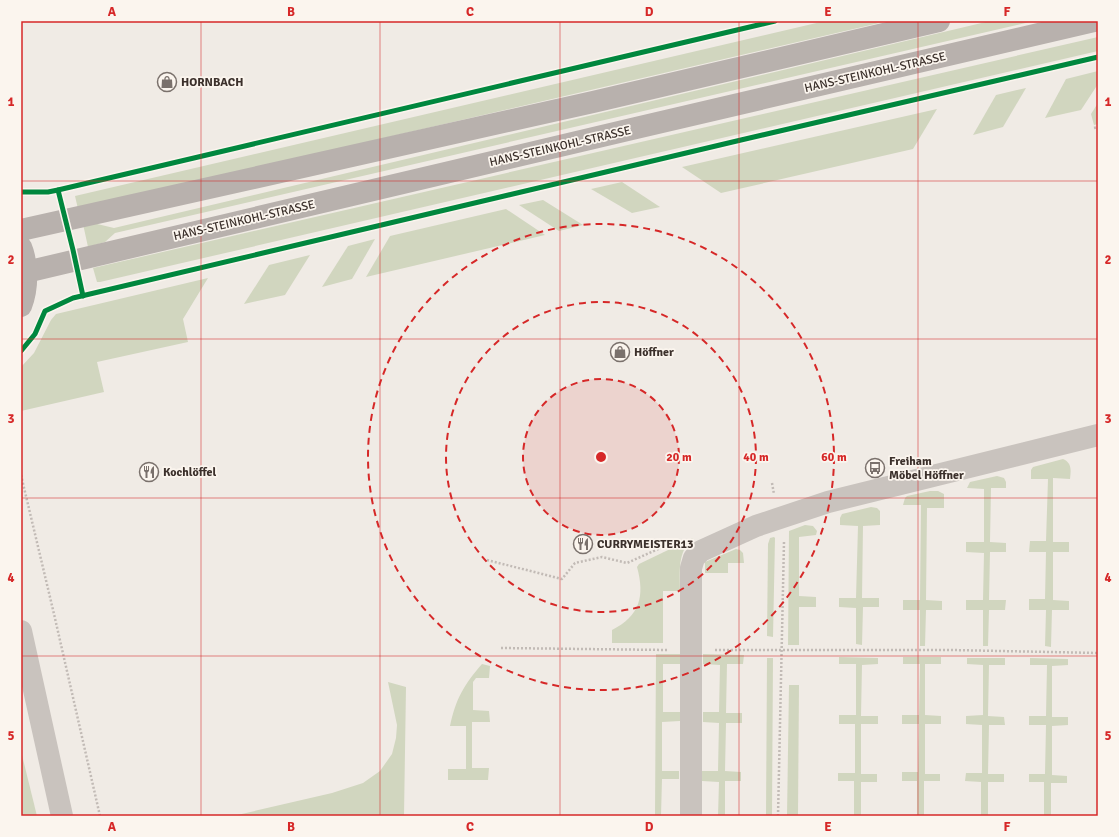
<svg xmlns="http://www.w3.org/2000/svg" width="1119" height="837" viewBox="0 0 1119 837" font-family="Signika,sans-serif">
  <rect width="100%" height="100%" fill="#f0ebe5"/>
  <g fill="#d1d6bf">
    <path d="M 825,21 L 888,21 L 78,209 L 75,196 Z"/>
    <path d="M 990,21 L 1034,21 L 115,233 L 105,242 L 88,247 L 83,224 L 93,223 L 114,228 Z"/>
    <path d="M 1098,37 L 1098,51 L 100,282 L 97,282 L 93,268 Z"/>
    <path d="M 1098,71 L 1098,84 L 1081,110 L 1045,118 L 1066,79 Z"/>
    <path d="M 1026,88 L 1003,127 L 973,135 L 996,95 Z"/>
    <path d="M 1098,103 L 1098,124 L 1094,125 L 1091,114 Z"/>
    <path d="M 937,109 L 913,149 L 721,193 L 682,167 Z"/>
    <path d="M 622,182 L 660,207 L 632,213 L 591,189 Z"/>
    <path d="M 543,200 L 583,225 L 559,231 L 519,205 Z"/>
    <path d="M 506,209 L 545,235 L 366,277 L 390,236 Z"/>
    <path d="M 375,239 L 352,279 L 322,287 L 348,246 Z"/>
    <path d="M 310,255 L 285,295 L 244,304 L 269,265 Z"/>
    <path d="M 208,278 L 183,319 L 188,342 L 97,362 L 104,392 L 21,411 L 21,367 L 34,353 L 51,320 L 56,314 Z"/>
    <path d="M 1063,459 C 1072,463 1071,470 1070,479 L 1053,478 L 1053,542 L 1069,542 L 1069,552 L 1053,552 L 1053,600 L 1069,601 L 1069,610 L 1052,610 L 1051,647 L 1045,646 L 1046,610 L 1029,610 L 1029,599 L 1045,599 L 1046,552 L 1029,552 L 1030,541 L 1046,541 L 1048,479 L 1031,479 L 1031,470 L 1033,467 Z"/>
    <path d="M 997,476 L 1004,478 L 1006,482 L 1006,488 L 991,488 L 990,542 L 1006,543 L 1006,552 L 990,552 L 989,600 L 1006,600 L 1005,610 L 989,610 L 988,646 L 983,646 L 983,610 L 966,610 L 966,600 L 983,600 L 984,553 L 966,552 L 966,542 L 984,542 L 984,489 L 967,488 L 970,482 Z"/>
    <path d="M 930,491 L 938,491 L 944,494 L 944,508 L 927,508 L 926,600 L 942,601 L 942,610 L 926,610 L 925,646 L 920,646 L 920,610 L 903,610 L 903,600 L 920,600 L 921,505 L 903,505 L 905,498 L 907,496 Z"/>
    <path d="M 871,507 L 877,508 L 880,511 L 880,525 L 863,526 L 862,598 L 879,598 L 879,607 L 863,607 L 862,645 L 856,644 L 856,608 L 839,607 L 839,598 L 856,598 L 858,526 L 840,525 L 840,518 L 842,514 Z"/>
    <path d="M 805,525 L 813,526 L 817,531 L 816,535 L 799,537 L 799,596 L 816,597 L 816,607 L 799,607 L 799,645 L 788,645 L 789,531 Z"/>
    <path d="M 774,537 L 775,538 L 773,637 L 767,636 L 768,544 L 770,538 Z"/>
    <path d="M 693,538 C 677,552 680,571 680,591 L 663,591 L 663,643 L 612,643 L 612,630 C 640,616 645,596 637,567 L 639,564 Z"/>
    <path d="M 736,549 L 740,550 L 743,553 L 744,563 L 728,563 L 728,573 L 705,573 L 705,562 Z"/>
    <path d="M 656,654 L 680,654 L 680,664 L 663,664 L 663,712 L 680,712 L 680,721 L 662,722 L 662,771 L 679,771 L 679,779 L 662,779 L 661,816 L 655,816 Z"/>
    <path d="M 703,654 L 744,655 L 743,664 L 727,664 L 726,713 L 742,713 L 742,723 L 726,723 L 725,771 L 741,772 L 741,781 L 725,781 L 725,816 L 718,816 L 719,782 L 702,781 L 702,771 L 718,771 L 719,723 L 703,722 L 703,712 L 719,712 L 720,665 L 703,664 Z"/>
    <path d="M 839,657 L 878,658 L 878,664 L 862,665 L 861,716 L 878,716 L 878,724 L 861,724 L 861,774 L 877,774 L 877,782 L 861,782 L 861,816 L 854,816 L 854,781 L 838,781 L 838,773 L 855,773 L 855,724 L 839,724 L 839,715 L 856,715 L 856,664 L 839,664 Z"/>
    <path d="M 903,657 L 941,657 L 941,664 L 925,664 L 925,715 L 941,716 L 941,724 L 925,724 L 925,774 L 940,774 L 940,781 L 924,781 L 924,816 L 917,816 L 917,781 L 902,781 L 902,772 L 918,772 L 919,724 L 902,724 L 902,715 L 919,715 L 920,664 L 903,664 Z"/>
    <path d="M 767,658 L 773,658 L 772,816 L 766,816 Z"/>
    <path d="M 967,658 L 1005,658 L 1005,665 L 989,665 L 988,716 L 1004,717 L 1005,725 L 989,725 L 988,774 L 1004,774 L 1004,782 L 988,782 L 988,816 L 981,816 L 981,782 L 965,781 L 966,773 L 982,773 L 982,725 L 966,724 L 966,716 L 983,715 L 983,665 L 967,664 Z"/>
    <path d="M 1030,658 L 1068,659 L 1068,665 L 1052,666 L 1052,717 L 1068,717 L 1068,725 L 1052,726 L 1052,775 L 1067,776 L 1067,783 L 1051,783 L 1051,816 L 1044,816 L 1044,782 L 1029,782 L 1029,774 L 1045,774 L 1046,725 L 1029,725 L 1029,716 L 1046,716 L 1047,665 L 1030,665 Z"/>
    <path d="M 482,664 L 490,666 L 489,678 L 476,678 L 473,682 L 473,710 L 489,711 L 490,722 L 472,722 L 472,768 L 489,768 L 488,780 L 448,780 L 448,769 L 466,769 L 466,726 L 450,726 C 456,698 464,685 482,664 Z"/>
    <path d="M 388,682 L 406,687 L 404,816 L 233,816 L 332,793 L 363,783 L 380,771 L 392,754 L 396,738 L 397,725 Z"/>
    <path d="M 789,685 L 799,685 L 798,816 L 787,816 Z"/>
    <path d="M 21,751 L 37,816 L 21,816 Z"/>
  </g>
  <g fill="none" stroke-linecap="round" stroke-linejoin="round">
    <g stroke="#c2bbb6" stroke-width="2.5" stroke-dasharray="2 2" stroke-linecap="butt">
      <path d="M 1094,128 L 1098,127"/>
      <path d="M 21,475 L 54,614 L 100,816"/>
      <path d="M 772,483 L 774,494"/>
      <path d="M 487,560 L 562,579 L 575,563 L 602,557 L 627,563 L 676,541"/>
      <path d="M 501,648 L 668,650"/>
      <path d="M 715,650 L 952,650 L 1098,653"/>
      <path d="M 778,816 L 784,542"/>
    </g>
    <g stroke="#c9c3be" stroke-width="22">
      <path d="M 21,631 L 62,816"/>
      <path d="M 691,816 L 691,568 L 694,558 L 701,551 L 756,526 L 828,502 L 1098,435"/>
    </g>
    <g stroke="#b8b1ad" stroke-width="22">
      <path d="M 21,230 L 593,102 L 939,21"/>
      <path d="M 21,247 C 28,264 28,288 21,306"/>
      <path d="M 26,272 L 636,128 L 1094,21"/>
    </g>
    <g stroke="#fbf5ee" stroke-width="8">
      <g id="cycleway">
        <path d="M 58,190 L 73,250 L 83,296"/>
        <path d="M 21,192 L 48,192 L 58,190 L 775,21"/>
        <path d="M 21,351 L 35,334 L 45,311 L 73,298 L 741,140 L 1098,57"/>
      </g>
    </g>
    <use href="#cycleway" stroke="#00873e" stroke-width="5"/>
  </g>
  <path fill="none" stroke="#d62828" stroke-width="1" stroke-opacity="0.55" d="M 201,21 L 201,816M 380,21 L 380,816M 560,21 L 560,816M 739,21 L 739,816M 918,21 L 918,816M 21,181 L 1098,181M 21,339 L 1098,339M 21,498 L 1098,498M 21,656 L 1098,656"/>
  <circle cx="601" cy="457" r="78" fill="#d62828" fill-opacity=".12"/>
  <g fill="none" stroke="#d62828" stroke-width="2" stroke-dasharray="7 5">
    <circle cx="601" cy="457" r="78"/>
    <circle cx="601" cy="457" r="155"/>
    <circle cx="601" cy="457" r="233"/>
  </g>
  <defs>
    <g id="shop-ring" transform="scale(1)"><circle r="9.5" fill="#fbf5ee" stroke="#7a716c" stroke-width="1.5"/><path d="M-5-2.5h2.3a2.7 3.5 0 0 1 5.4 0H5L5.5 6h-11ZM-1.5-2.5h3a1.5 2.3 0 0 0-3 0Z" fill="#7a716c"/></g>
    <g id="bus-ring" transform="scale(1)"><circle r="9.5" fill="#fbf5ee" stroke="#7a716c" stroke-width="1.5"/><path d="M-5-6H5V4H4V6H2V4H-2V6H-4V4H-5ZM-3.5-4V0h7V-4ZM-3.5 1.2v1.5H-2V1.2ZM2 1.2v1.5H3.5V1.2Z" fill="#7a716c"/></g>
    <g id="restaurant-ring" transform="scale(1)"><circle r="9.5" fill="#fbf5ee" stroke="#7a716c" stroke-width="1.5"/><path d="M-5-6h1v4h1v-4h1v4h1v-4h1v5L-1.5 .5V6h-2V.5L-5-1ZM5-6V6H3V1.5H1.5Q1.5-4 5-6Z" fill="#7a716c"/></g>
  </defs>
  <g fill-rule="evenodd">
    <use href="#shop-ring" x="167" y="82"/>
    <use href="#shop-ring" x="620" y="352"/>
    <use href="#bus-ring" x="875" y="468"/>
    <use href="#restaurant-ring" x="149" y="472"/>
    <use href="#restaurant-ring" x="583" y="544"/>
  </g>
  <g text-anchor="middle" stroke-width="3.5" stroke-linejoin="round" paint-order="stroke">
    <g font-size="12" fill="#3b302b" stroke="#fbf5ee">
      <text transform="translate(875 72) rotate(-13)" y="4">HANS-STEINKOHL-STRASSE</text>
      <text transform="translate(560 146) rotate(-13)" y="4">HANS-STEINKOHL-STRASSE</text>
      <text transform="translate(244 220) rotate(-13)" y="4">HANS-STEINKOHL-STRASSE</text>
    </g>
    <g font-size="12" font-weight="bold" fill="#3b302b" stroke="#fbf5ee" text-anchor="start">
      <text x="181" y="86">HORNBACH</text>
      <text x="634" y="356">Höffner</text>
      <text x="889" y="465">Freiham<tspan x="889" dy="14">Möbel Höffner</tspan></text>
      <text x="163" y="476">Kochlöffel</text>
      <text x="597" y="548">CURRYMEISTER13</text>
    </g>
  </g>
  <circle cx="601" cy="457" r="6" fill="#d62828" stroke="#fbf5ee" stroke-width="2"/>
  <g font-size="12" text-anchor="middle" font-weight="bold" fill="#d62828" stroke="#fbf5ee" stroke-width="3.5" stroke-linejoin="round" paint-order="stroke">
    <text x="679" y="461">20 m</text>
    <text x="756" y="461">40 m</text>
    <text x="834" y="461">60 m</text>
  </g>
  <rect width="1119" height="837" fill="none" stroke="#fbf5ee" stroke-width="44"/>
  <rect x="22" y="22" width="1075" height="793" fill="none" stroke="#d62828" stroke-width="1.5"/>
  <g font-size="13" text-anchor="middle" font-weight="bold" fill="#d62828">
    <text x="112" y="16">A</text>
    <text x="291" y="16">B</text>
    <text x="470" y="16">C</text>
    <text x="649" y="16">D</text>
    <text x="828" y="16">E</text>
    <text x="1007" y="16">F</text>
    <text x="11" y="106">1</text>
    <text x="1108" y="106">1</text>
    <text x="11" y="264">2</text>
    <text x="1108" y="264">2</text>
    <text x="11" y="423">3</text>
    <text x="1108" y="423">3</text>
    <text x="11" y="582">4</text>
    <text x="1108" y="582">4</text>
    <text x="11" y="740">5</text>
    <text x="1108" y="740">5</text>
    <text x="112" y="831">A</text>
    <text x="291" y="831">B</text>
    <text x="470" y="831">C</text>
    <text x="649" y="831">D</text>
    <text x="828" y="831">E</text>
    <text x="1007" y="831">F</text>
  </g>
</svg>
